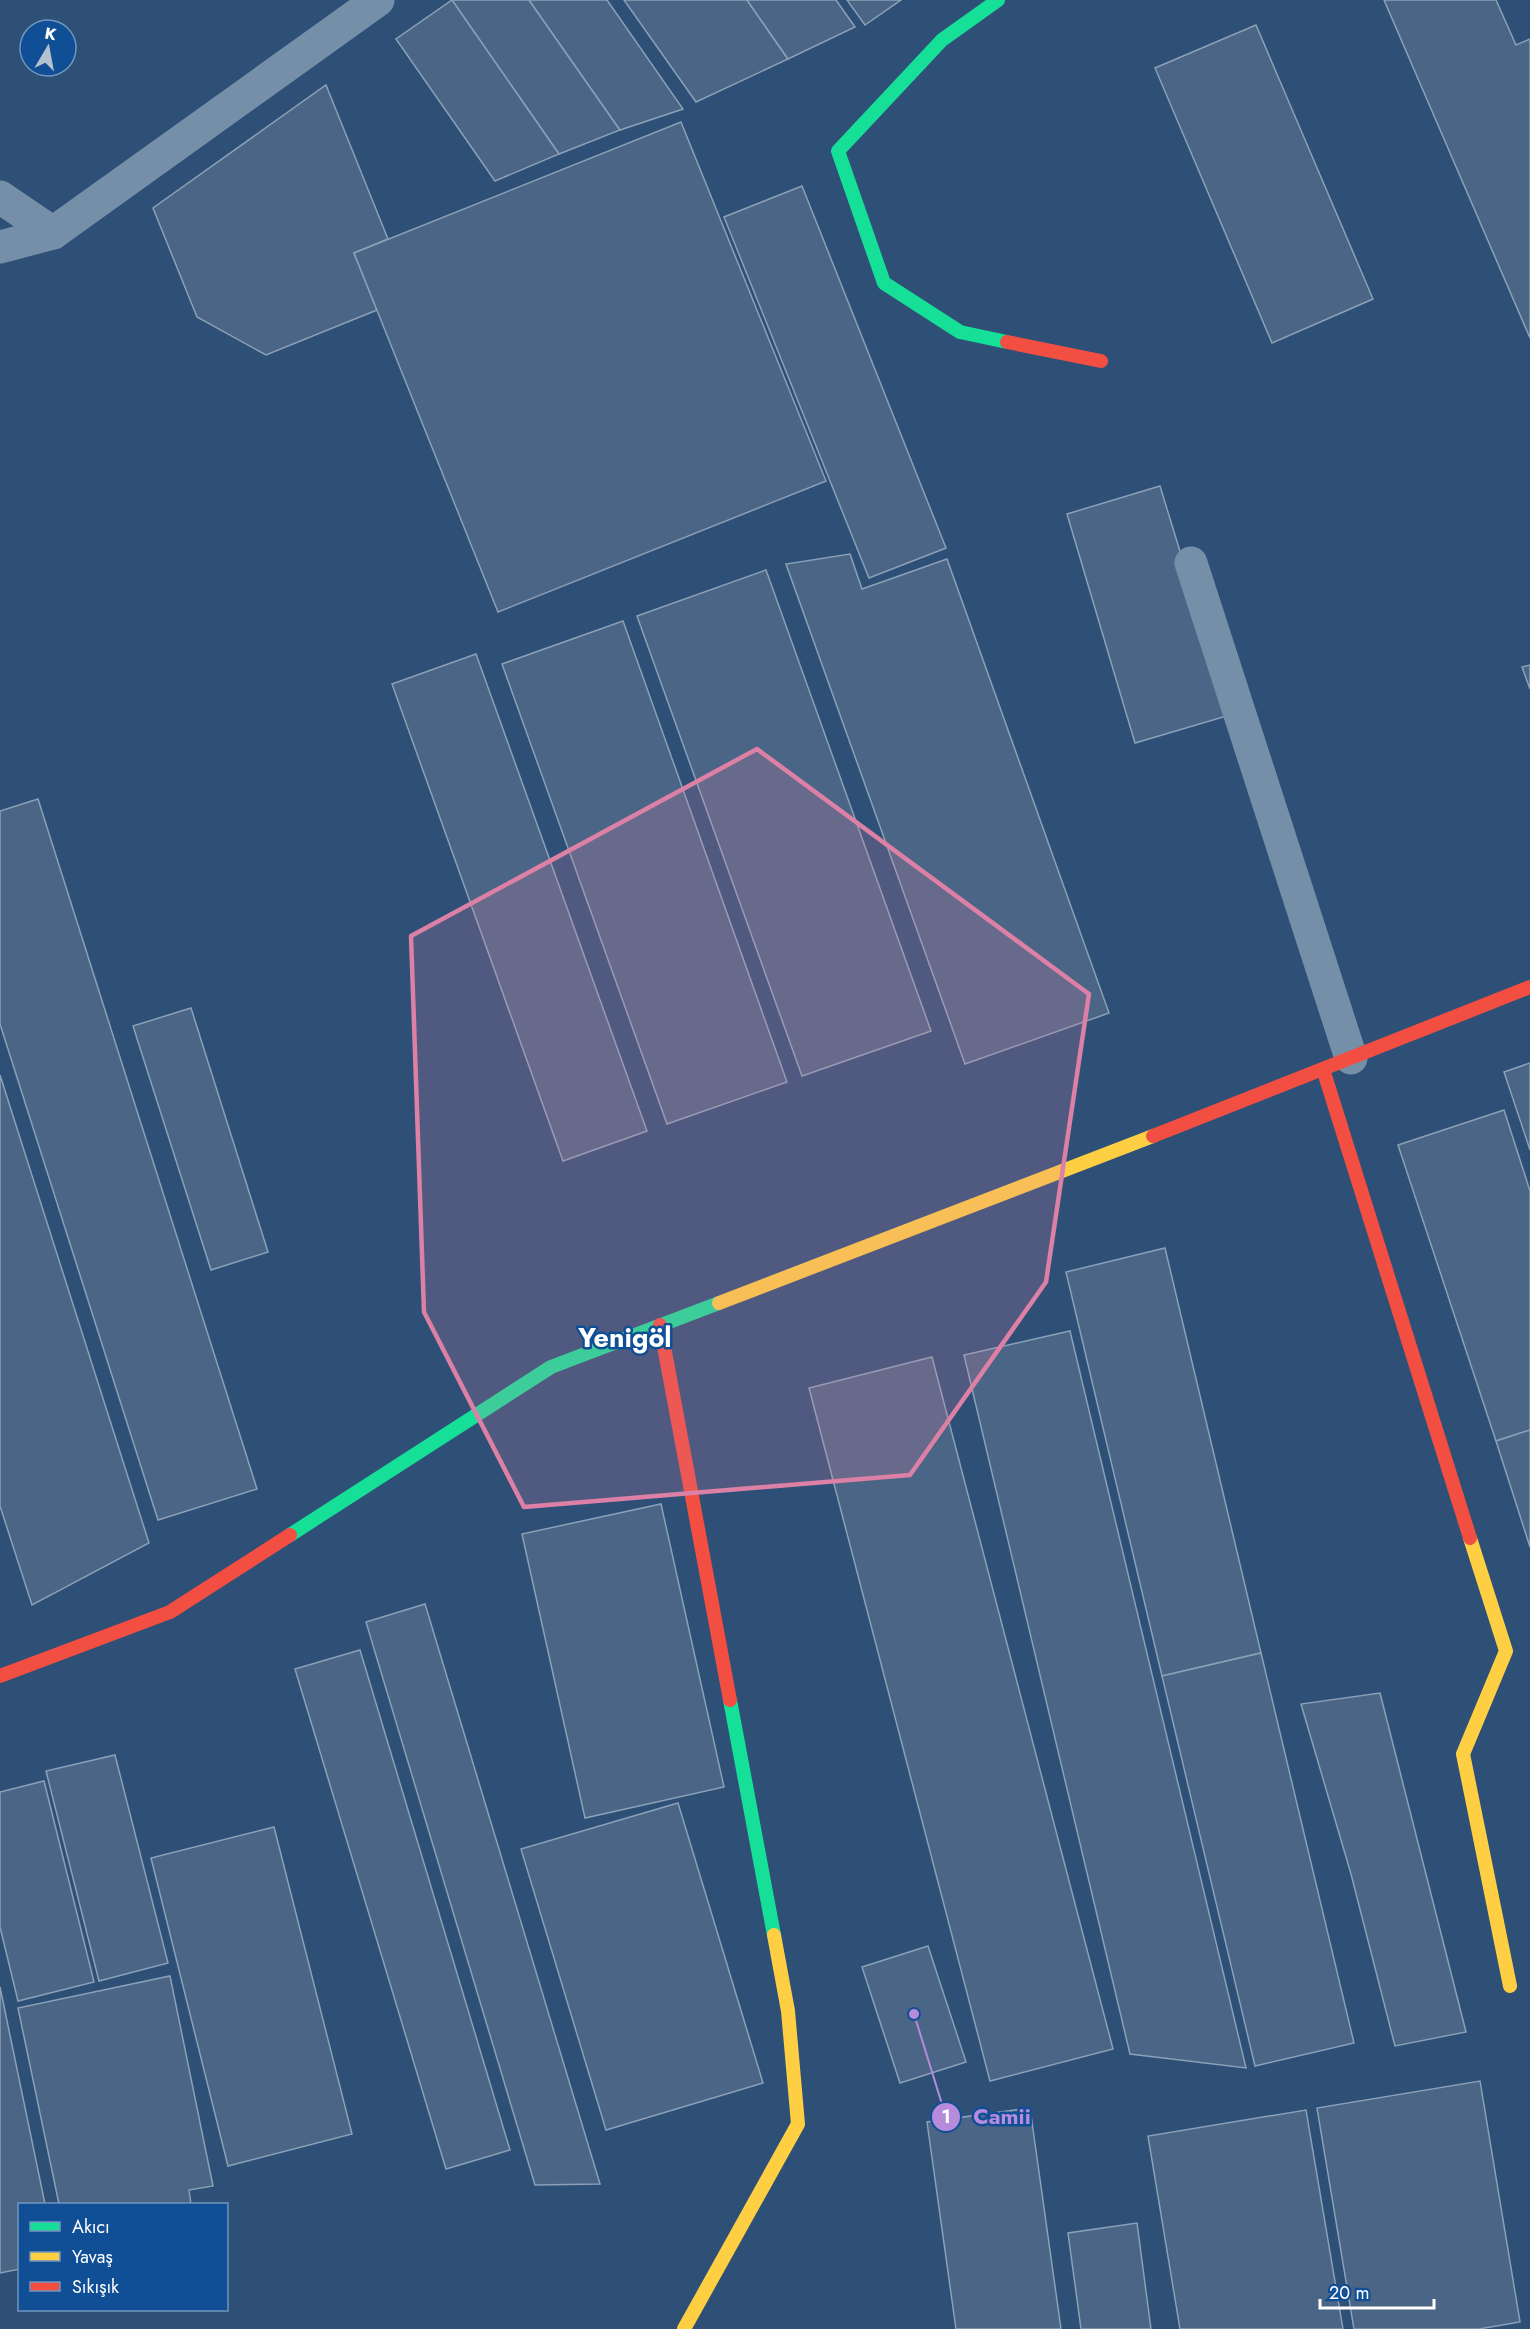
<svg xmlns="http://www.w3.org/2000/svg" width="1530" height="2329" viewBox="0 0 1530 2329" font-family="Jost,sans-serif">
  <rect width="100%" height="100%" fill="#2e5077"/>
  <g fill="#4a6585" stroke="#8ca0b7" stroke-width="1.5">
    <path d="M 452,0 L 529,0 L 620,130 L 559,154 Z"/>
    <path d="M 452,0 L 559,154 L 495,181 L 396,39 Z"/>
    <path d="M 529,0 L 607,0 L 683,109 L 620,130 Z"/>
    <path d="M 624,0 L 747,0 L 788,59 L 696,102 Z"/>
    <path d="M 747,0 L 836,0 L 855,27 L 788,59 Z"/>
    <path d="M 847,0 L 901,0 L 865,25 Z"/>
    <path d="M 1384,0 L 1496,0 L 1516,45 L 1530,39 L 1530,338 Z"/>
    <path d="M 1256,25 L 1373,299 L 1272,343 L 1155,68 Z"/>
    <path d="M 326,85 L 388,239 L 354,253 L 377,310 L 266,355 L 197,317 L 153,208 Z"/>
    <path d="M 681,122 L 826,481 L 498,612 L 354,253 Z"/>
    <path d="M 802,186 L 946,548 L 869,578 L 724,217 Z"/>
    <path d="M 1160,486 L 1230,715 L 1135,743 L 1067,514 Z"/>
    <path d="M 850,554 L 862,589 L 947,559 L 1109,1013 L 965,1064 L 786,564 Z"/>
    <path d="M 766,570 L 931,1031 L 802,1076 L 637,616 Z"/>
    <path d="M 623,621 L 787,1082 L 667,1124 L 502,664 Z"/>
    <path d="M 476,654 L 647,1131 L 563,1161 L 392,684 Z"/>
    <path d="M 1530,665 L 1530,689 L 1522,667 Z"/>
    <path d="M 38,799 L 257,1489 L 158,1520 L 0,1024 L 0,811 Z"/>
    <path d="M 191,1008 L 268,1252 L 211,1270 L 133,1026 Z"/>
    <path d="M 1530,1063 L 1530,1150 L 1504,1072 Z"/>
    <path d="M 0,1075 L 149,1543 L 32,1605 L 0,1506 Z"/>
    <path d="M 1504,1110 L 1530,1191 L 1530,1430 L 1496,1441 L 1398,1145 Z"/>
    <path d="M 1165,1248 L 1261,1653 L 1162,1676 L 1066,1272 Z"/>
    <path d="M 1070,1331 L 1246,2068 L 1130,2054 L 964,1355 Z"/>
    <path d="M 932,1357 L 1113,2049 L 990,2081 L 809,1388 Z"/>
    <path d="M 1530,1430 L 1530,1547 L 1496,1441 Z"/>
    <path d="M 661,1504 L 724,1787 L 585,1818 L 522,1534 Z"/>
    <path d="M 425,1604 L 600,2184 L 535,2185 L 366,1622 Z"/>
    <path d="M 360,1650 L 510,2150 L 446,2169 L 295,1669 Z"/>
    <path d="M 1261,1653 L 1354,2043 L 1255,2066 L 1162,1676 Z"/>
    <path d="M 1380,1693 L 1466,2032 L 1395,2046 L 1351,1874 L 1301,1704 Z"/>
    <path d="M 115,1755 L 168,1963 L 99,1981 L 46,1771 Z"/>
    <path d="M 44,1781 L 94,1982 L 18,2001 L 0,1927 L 0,1792 Z"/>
    <path d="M 678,1803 L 763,2083 L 606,2130 L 521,1849 Z"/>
    <path d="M 274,1827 L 352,2134 L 228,2166 L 151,1858 Z"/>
    <path d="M 928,1946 L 966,2062 L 900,2083 L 862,1967 Z"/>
    <path d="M 170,1976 L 213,2186 L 189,2190 L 191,2204 L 59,2204 L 18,2008 Z"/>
    <path d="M 0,1987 L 45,2204 L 20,2204 L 20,2269 L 0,2273 Z"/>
    <path d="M 1480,2081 L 1520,2322 L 1479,2329 L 1354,2329 L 1317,2108 Z"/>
    <path d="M 1030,2108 L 1061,2329 L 956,2329 L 927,2122 Z"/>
    <path d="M 1306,2110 L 1343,2329 L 1180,2329 L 1148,2136 Z"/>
    <path d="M 1137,2223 L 1151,2329 L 1081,2329 L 1068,2233 Z"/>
  </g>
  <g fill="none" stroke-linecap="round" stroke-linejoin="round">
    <g stroke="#768fa9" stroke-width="33">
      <path d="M 0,197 L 53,233 L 378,0"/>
      <path d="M 0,247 L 53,233"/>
      <path d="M 1191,563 L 1351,1058"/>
    </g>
    <g stroke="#16e098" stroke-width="14">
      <path d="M 998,0 L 942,40 L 838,151 L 884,283 L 960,332 L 1007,342"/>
      <path d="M 290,1535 L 551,1367 L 719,1303"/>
      <path d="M 730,1700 L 774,1935"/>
    </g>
    <g stroke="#ffcf43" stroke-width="14">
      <path d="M 719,1303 L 1153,1136"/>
      <path d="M 1470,1538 L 1506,1651 L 1463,1754 L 1510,1986"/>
      <path d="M 684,2329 L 798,2124 L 788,2011 L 774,1935"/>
    </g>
    <g stroke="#f24e42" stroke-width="14">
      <path d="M 1007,342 L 1101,361"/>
      <path d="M 1323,1069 L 1470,1538"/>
      <path d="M 1153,1136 L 1530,987"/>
      <path d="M 660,1325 L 730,1700"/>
      <path d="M 0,1676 L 170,1612 L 290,1535"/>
    </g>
  </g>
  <path fill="#dd80a5" fill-opacity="0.2" stroke="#dd80a5" stroke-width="4.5" stroke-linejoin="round" d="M 757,749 L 1089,994 L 1046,1282 L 910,1475 L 524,1507 L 424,1312 L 411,936 Z"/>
  <g text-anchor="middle" stroke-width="5" stroke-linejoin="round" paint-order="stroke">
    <g font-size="27" font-weight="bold" fill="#fff" stroke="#104f95">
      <text x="625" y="1347">Yenigöl</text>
    </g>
  </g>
  <path fill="none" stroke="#b68bdc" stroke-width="2" d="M914 2014L946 2117"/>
  <g fill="#b68bdc" stroke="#104f95" stroke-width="2">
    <circle cx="914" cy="2014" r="6"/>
    <circle cx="946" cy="2117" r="15"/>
  </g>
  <g font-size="18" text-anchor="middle" font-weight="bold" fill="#fff">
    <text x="946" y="2123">1</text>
  </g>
  <g font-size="22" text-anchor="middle" font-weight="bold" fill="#b68bdc" stroke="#104f95" stroke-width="5" stroke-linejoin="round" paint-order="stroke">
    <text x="1002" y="2124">Camii</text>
  </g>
  <rect x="18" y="2203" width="210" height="108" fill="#104f95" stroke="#7095bf" stroke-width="1.5"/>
  <rect x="30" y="2222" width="30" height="9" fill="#16e098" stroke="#7095bf" stroke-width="1.5"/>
  <text x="72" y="2233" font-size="18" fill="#ffffff">Akıcı</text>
  <rect x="30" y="2252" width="30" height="9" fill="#ffcf43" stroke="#7095bf" stroke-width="1.5"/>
  <text x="72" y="2263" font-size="18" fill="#ffffff">Yavaş</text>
  <rect x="30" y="2282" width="30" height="9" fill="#f24e42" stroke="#7095bf" stroke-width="1.5"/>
  <text x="72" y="2293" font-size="18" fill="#ffffff">Sıkışık</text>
  <g transform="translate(48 48) rotate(10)"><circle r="28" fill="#104f95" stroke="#7095bf" stroke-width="1.5"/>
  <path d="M0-4.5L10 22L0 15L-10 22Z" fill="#b6c2cf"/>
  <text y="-9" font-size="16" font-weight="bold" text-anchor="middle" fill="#ffffff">K</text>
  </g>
  <path d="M1320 2299v9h114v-9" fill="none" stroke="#ffffff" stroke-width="3"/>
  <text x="1329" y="2299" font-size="18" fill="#ffffff" stroke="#104f95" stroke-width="4.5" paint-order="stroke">20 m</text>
</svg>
